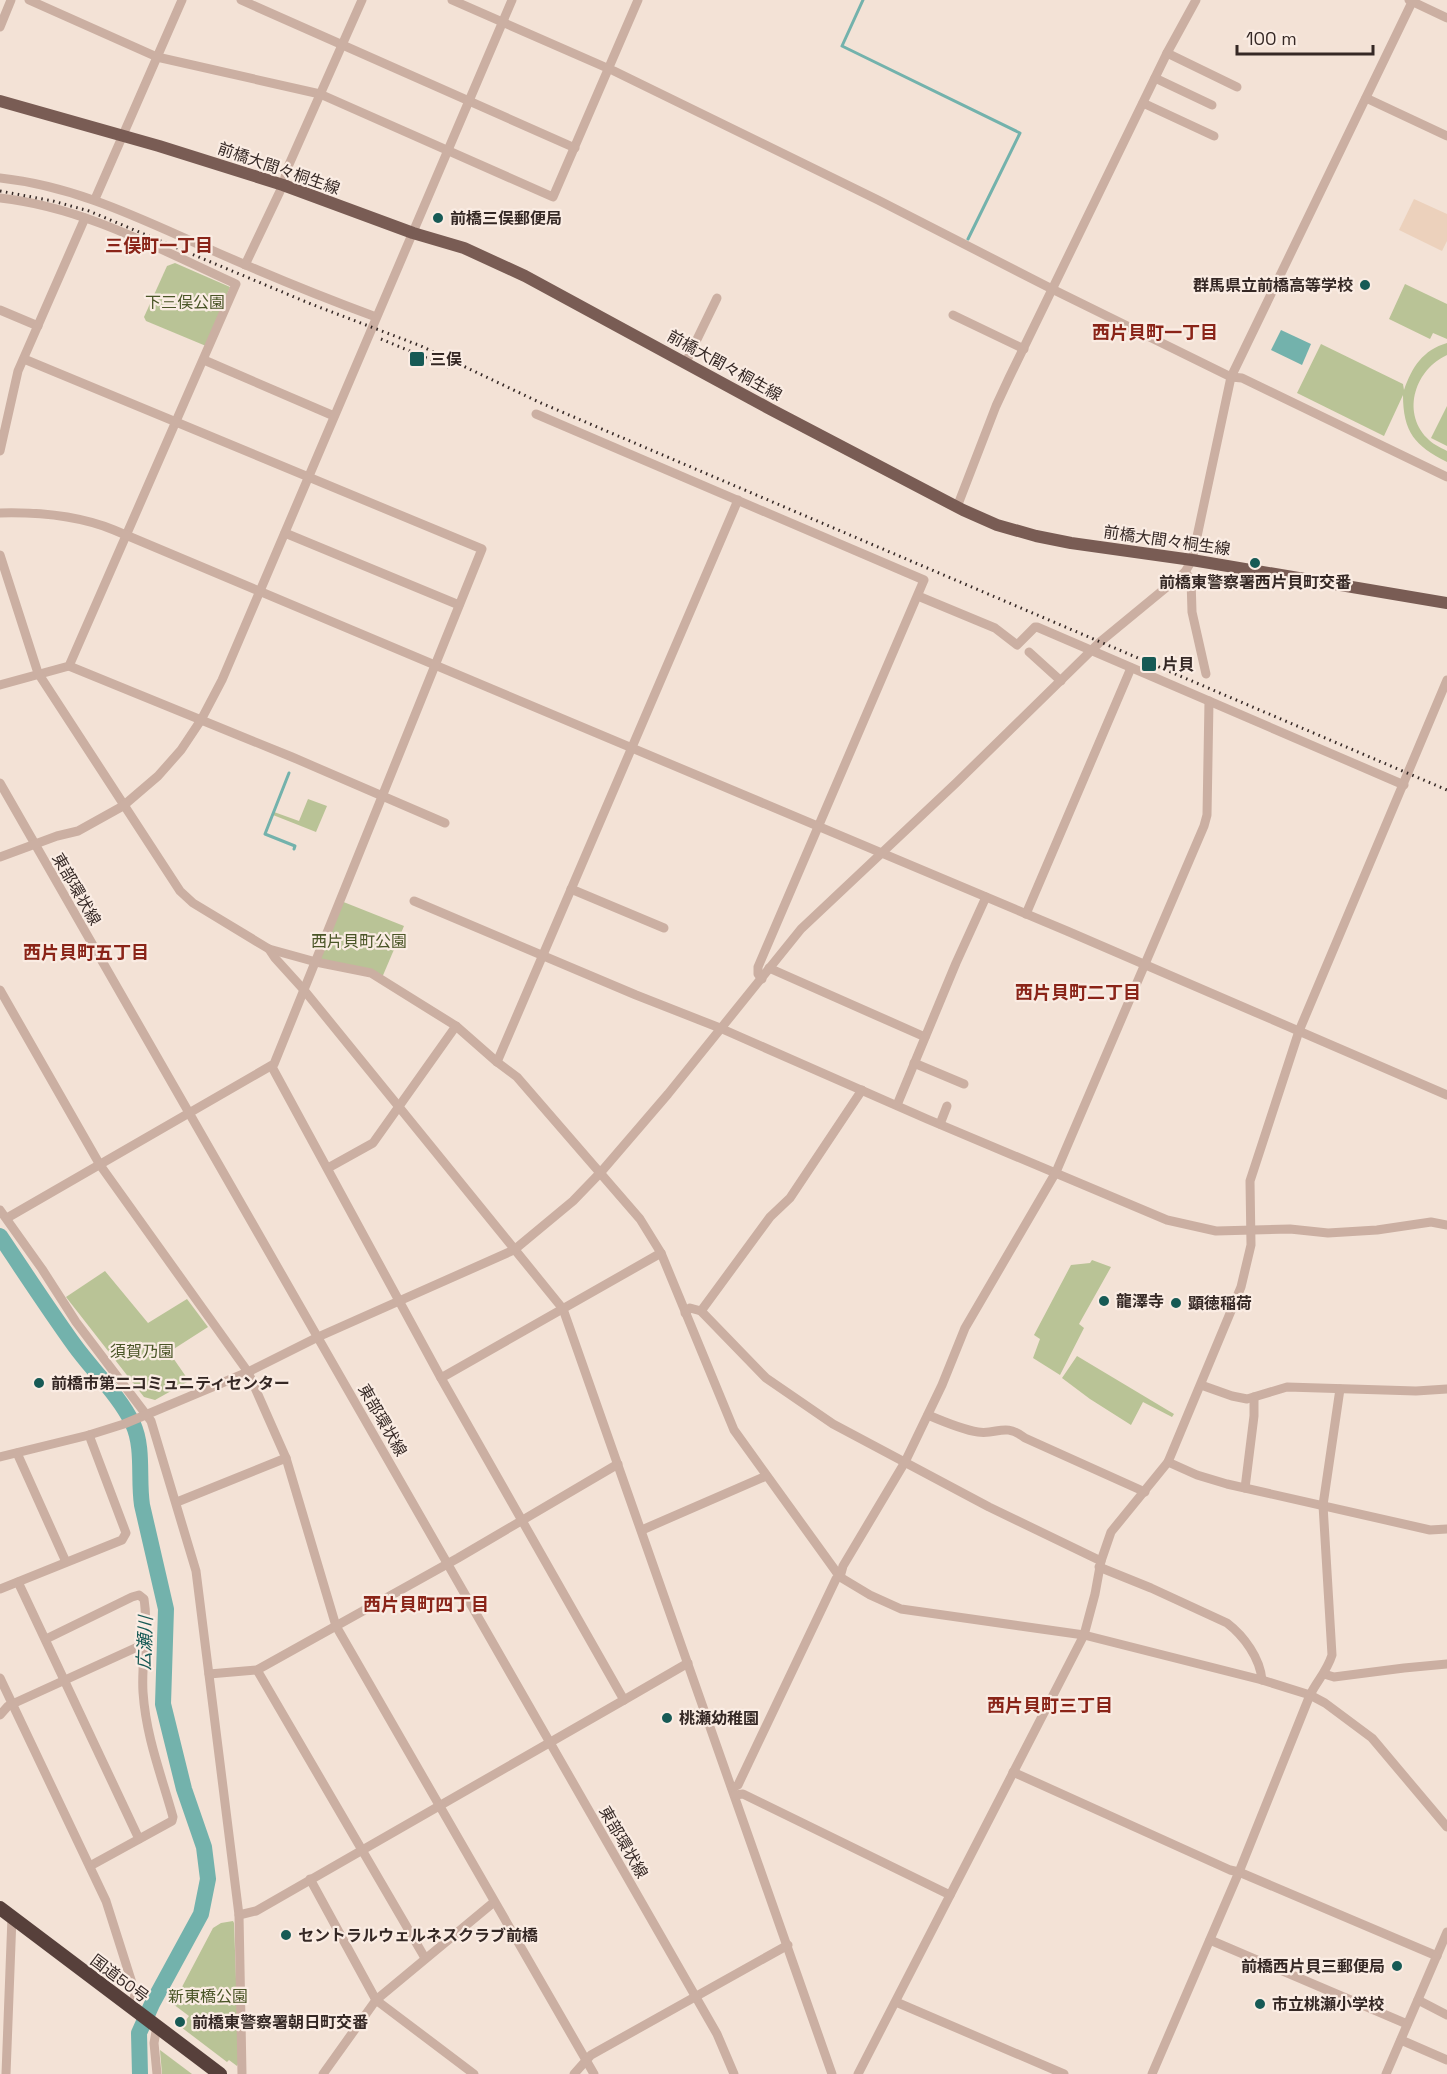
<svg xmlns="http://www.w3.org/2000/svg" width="1447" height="2074" viewBox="0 0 1447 2074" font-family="'Space Grotesk','Noto Sans JP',sans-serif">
  <rect width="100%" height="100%" fill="#f3e2d6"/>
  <g fill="#b9c396">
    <path d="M 175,263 L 230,287 L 206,346 L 146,321 L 144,317 L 167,266 Z"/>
    <path d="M 1405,284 L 1447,304 L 1447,339 L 1433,333 L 1430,339 L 1389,319 Z"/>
    <path d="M 1447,343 L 1447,355 C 1416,369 1401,411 1427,438 C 1432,444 1440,447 1447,451 L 1447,462 C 1415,446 1403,432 1403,395 L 1384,436 L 1297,393 L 1321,344 L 1403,384 L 1404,390 C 1412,367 1423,350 1447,343 Z"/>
    <path d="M 1447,406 L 1447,446 L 1431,438 Z"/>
    <path d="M 308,799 L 327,806 L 316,832 L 273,815 L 274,812 L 299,821 Z"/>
    <path d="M 341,901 L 404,926 L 381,980 L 316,962 Z"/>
    <path d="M 1092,1260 L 1111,1267 L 1079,1324 L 1084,1328 L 1060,1375 L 1033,1358 L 1040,1339 L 1034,1335 L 1071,1265 L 1090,1263 Z"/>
    <path d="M 105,1271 L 148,1323 L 187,1299 L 208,1327 L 169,1352 L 189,1381 L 155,1400 L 144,1397 L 66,1297 Z"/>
    <path d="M 1077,1356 L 1174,1414 L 1172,1417 L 1143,1402 L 1131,1425 L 1090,1399 L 1062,1378 Z"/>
    <path d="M 233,1921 L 234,1923 L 239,2062 L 237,2066 L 229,2060 L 227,2062 L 181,2027 L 189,2016 L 173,2004 L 213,1928 L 221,1923 Z"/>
    <path d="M 160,2050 L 192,2074 L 162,2074 Z"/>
  </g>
  <path fill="#ecd1bc" d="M 1414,199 L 1447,214 L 1447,241 L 1442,251 L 1399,230 Z"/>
  <path fill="#73b2ac" d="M 1281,330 L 1311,344 L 1302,365 L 1271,350 Z"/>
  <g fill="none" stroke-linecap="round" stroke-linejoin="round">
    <g stroke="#73b2ac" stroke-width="3">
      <path d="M 863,0 L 842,46 L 1020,133 L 968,239"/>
      <path d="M 289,773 L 265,834 L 295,846 L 294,849"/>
    </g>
    <path stroke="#73b2ac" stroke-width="16" d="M 0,1236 C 25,1273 49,1310 75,1346 C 94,1372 119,1395 133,1424 C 144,1448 138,1479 142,1505 L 166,1609 L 163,1704 L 184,1789 L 204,1847 L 208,1879 L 201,1914 L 152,2004 L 139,2033 L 140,2074"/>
    <g stroke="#cbafa2" stroke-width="9">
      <path d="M 29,0 L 157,57 L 320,94 L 553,197 L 638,0"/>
      <path d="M 241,0 L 575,148"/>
      <path d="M 452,0 L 614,71 L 878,200 L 1052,289 L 1231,377 L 1242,378 L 1447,477"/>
      <path d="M 1409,0 L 1447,18"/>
      <path d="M 0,27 L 11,0"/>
      <path d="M 1167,53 L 1237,87"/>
      <path d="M 1155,78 L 1212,105"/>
      <path d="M 1366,98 L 1447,136"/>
      <path d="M 1143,103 L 1214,136"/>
      <path d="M 0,178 C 75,186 139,218 207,248 C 263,273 319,296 376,317"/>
      <path d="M 0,198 C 84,207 161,250 236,284 L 69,666 L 0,685"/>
      <path d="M 95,199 L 182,0"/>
      <path d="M 245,265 L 283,185 L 287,169 L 362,0"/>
      <path d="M 0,310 L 38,326"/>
      <path d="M 953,315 L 1024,349"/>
      <path d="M 204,360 L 334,416"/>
      <path d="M 686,362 L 717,298"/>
      <path d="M 536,414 L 924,580 L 758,967 L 758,974 L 762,979"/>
      <path d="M 0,451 L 18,371 L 85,218"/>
      <path d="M 957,507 L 996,406 L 1009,378 L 1167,53 L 1196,0"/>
      <path d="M 0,513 C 39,512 77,515 114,530 L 1067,931 L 1447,1095"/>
      <path d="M 285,533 L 459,605"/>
      <path d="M 0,555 L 38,673 L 180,891 L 193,903 L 269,949 L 316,962 L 371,973 L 456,1026 L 497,1062 L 517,1077 L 640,1219 L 661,1253 L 734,1430 L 840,1577 L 870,1595 L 901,1609 L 1084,1635 L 1262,1680 L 1310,1695 L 1325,1703 L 1372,1738 L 1447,1827"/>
      <path d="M 1185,572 L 1191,579 L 1192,612 L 1206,674"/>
      <path d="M 918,596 L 995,628 L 1017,645 L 1035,627 L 1037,627 L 1404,785"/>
      <path d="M 1029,652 L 1061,681"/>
      <path d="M 69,666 L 292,757 L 445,823"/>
      <path d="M 0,783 L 717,2034 L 734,2074"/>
      <path d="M 0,857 L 57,836 L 78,831 L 123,806 L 158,776 L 181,750 L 201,720 L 222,680 L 512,0"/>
      <path d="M 571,889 L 664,928"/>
      <path d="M 414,901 L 636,995 L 720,1028 L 927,1119 L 1167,1220 L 1216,1231 L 1290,1229 L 1328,1233 L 1377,1230 L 1431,1222 L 1447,1225"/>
      <path d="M 1026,914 L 1131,668"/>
      <path d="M 269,949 L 275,958 L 304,990 L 563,1309 L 832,2074"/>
      <path d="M 769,968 L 925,1037"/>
      <path d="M 0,990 L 100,1165 L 248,1372 L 286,1458 L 336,1626 L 594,2074"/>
      <path d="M 497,1062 L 738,500"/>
      <path d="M 914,1063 L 964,1084"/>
      <path d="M 272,1067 L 441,1378 L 624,1700 L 688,1663"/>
      <path d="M 897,1105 L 956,963 L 986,897"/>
      <path d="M 940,1124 L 947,1106"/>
      <path d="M 328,1168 L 373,1143 L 456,1026"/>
      <path d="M 0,1210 L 42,1269 L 76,1322 L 151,1421 L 196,1571 L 239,1915 L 242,2074"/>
      <path d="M 7,1218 L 274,1064 L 482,549 L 24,359"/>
      <path d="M 701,1311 L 770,1217 L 790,1198 L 862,1090"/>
      <path d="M 685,1313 L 690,1308 L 701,1311 L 766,1378 L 833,1424 L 989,1507 L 1101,1561"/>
      <path d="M 441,1378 L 661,1253"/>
      <path d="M 1201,1385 L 1232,1396 L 1247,1399 L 1287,1387 L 1416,1391 L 1447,1389"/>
      <path d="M 928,1415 C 942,1421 964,1430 978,1432 C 998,1435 1004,1422 1025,1438 L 1145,1492"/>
      <path d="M 17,1453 L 66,1562"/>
      <path d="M 0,1457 L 89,1435 L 124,1424 L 248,1372 L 318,1337 L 514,1250 L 573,1201 L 601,1172 L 668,1094 L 801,929 L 956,783 L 1100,642 L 1185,572 L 1192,560 L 1231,377 L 1413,0"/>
      <path d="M 1168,1462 L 1197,1475 L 1227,1484 L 1430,1530 L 1447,1529"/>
      <path d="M 1245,1488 L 1254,1416 L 1254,1397"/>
      <path d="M 177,1502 L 286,1458"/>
      <path d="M 642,1530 L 766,1476"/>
      <path d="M 1099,1567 L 1151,1588 L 1227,1623 C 1244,1636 1260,1658 1262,1680"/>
      <path d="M 18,1582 L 139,1839"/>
      <path d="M 0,1589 L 122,1540 L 126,1533 L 89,1435"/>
      <path d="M 46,1639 L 132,1597 L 139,1595 L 144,1599 C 149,1629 141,1661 143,1692 C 146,1737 161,1774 173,1817 L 172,1821 L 90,1866"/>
      <path d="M 257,1670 L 425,1958"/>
      <path d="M 209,1674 L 257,1670 L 458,1558 L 618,1464"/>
      <path d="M 1324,1674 L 1334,1677 L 1404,1668 L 1447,1664"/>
      <path d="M 0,1678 L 106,1901 L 133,1986 L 135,1994 L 132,2008"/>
      <path d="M 0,1715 L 8,1706 L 144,1644"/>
      <path d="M 1013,1772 L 1230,1870 L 1239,1872 L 1437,1956"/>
      <path d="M 732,1788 L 738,1785 L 836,1579 L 840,1577 L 843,1566 L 905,1462 L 942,1385 L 965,1328 L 1056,1172 L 1204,826 L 1207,815 L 1209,701"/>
      <path d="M 735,1795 L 743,1794 L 950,1895"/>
      <path d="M 310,1879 L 376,2000 L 474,2074"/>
      <path d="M 239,1915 L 256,1911 L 624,1700"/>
      <path d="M 1210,1940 L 1407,2024"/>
      <path d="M 1418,2000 L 1447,2015"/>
      <path d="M 896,2002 L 1064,2074"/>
      <path d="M 1401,2040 L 1447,2060"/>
      <path d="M 6,2074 L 12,1917"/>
      <path d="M 157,2074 L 154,2043 L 157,2026"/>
      <path d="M 323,2074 L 376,2000 L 494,1902"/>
      <path d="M 574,2074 L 591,2055 L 788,1945"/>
      <path d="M 858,2074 L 1084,1635 L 1095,1594 L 1101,1561 L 1111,1532 L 1168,1462 L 1241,1287 L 1251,1245 L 1250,1181 L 1299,1031 L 1447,680"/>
      <path d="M 1152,2074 L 1239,1872 L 1310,1695 C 1317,1681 1327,1671 1332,1655 L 1323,1505 L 1340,1389"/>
      <path d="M 1386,2074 L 1447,1932"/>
    </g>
    <path stroke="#795c54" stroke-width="12" d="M 0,101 L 159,146 L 283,185 L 413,233 L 464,248 L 525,276 L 770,409 L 963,510 L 997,525 L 1036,536 L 1071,543 L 1192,560 L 1447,603"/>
    <path stroke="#57403b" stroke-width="14" d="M 0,1908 L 220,2074"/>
    <g stroke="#352825" stroke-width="3" stroke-dasharray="1.5 4.5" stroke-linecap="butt">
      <path d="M 0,191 L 53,201 L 89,211 L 311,304 L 421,346 L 541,403 L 1447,790"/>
      <path d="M 381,339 L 448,367"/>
    </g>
  </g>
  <g fill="#175a55" stroke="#faece3" stroke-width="2">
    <circle cx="438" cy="218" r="6"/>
    <circle cx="1365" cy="285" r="6"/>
    <rect x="409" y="351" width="16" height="16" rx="3"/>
    <circle cx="1255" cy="563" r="6"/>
    <rect x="1141" y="656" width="16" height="16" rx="3"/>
    <circle cx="1104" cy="1301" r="6"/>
    <circle cx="1176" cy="1303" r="6"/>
    <circle cx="39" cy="1383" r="6"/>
    <circle cx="667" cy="1718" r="6"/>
    <circle cx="286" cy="1935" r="6"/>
    <circle cx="1397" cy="1966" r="6"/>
    <circle cx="1260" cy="2004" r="6"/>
    <circle cx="180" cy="2022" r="6"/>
  </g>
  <g text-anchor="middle" stroke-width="4.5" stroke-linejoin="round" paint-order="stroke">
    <g font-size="16" fill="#352825" stroke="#faece3">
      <text transform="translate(279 168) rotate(19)" y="6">前橋大間々桐生線</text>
      <text transform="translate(725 365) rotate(29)" y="6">前橋大間々桐生線</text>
      <text transform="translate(1167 540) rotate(8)" y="6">前橋大間々桐生線</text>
      <text transform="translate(77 889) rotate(60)" y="6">東部環状線</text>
      <text transform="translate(383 1420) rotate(60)" y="6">東部環状線</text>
      <text transform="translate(624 1842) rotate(60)" y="6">東部環状線</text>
      <text transform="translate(120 1978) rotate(37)" y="6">国道50号</text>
    </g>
    <g font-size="16" font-weight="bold" fill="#352825" stroke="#faece3" text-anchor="start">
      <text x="450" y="224">前橋三俣郵便局</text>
      <text x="1353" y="291" text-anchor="end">群馬県立前橋高等学校</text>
      <text x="430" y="365">三俣</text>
      <text x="1255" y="588" text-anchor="middle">前橋東警察署西片貝町交番</text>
      <text x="1162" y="670">片貝</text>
      <text x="1116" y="1307">龍澤寺</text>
      <text x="1188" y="1309">顕徳稲荷</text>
      <text x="51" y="1389">前橋市第二コミュニティセンター</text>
      <text x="679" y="1724">桃瀬幼稚園</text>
      <text x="298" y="1941">セントラルウェルネスクラブ前橋</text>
      <text x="1385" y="1972" text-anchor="end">前橋西片貝三郵便局</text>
      <text x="1272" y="2010">市立桃瀬小学校</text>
      <text x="192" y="2028">前橋東警察署朝日町交番</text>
    </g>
    <g font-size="16" fill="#4a5527" stroke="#faece3">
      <text x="185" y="308">下三俣公園</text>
      <text x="359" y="947">西片貝町公園</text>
      <text x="142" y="1357">須賀乃園</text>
      <text x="208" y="2002">新東橋公園</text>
    </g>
    <g font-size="18" font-weight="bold" fill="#8a2418" stroke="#faece3">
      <text x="159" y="252">三俣町一丁目</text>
      <text x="1155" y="339">西片貝町一丁目</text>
      <text x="86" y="959">西片貝町五丁目</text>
      <text x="1078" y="999">西片貝町二丁目</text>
      <text x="426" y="1611">西片貝町四丁目</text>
      <text x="1050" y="1712">西片貝町三丁目</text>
    </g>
    <g font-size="18" font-style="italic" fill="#175a55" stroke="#faece3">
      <text transform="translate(145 1643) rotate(-88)" y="6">広瀬川</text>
    </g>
  </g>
  <path d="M1237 45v9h136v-9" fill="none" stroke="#352825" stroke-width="3"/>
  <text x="1246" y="45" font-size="18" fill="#352825" stroke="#faece3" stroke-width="4.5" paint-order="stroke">100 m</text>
</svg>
